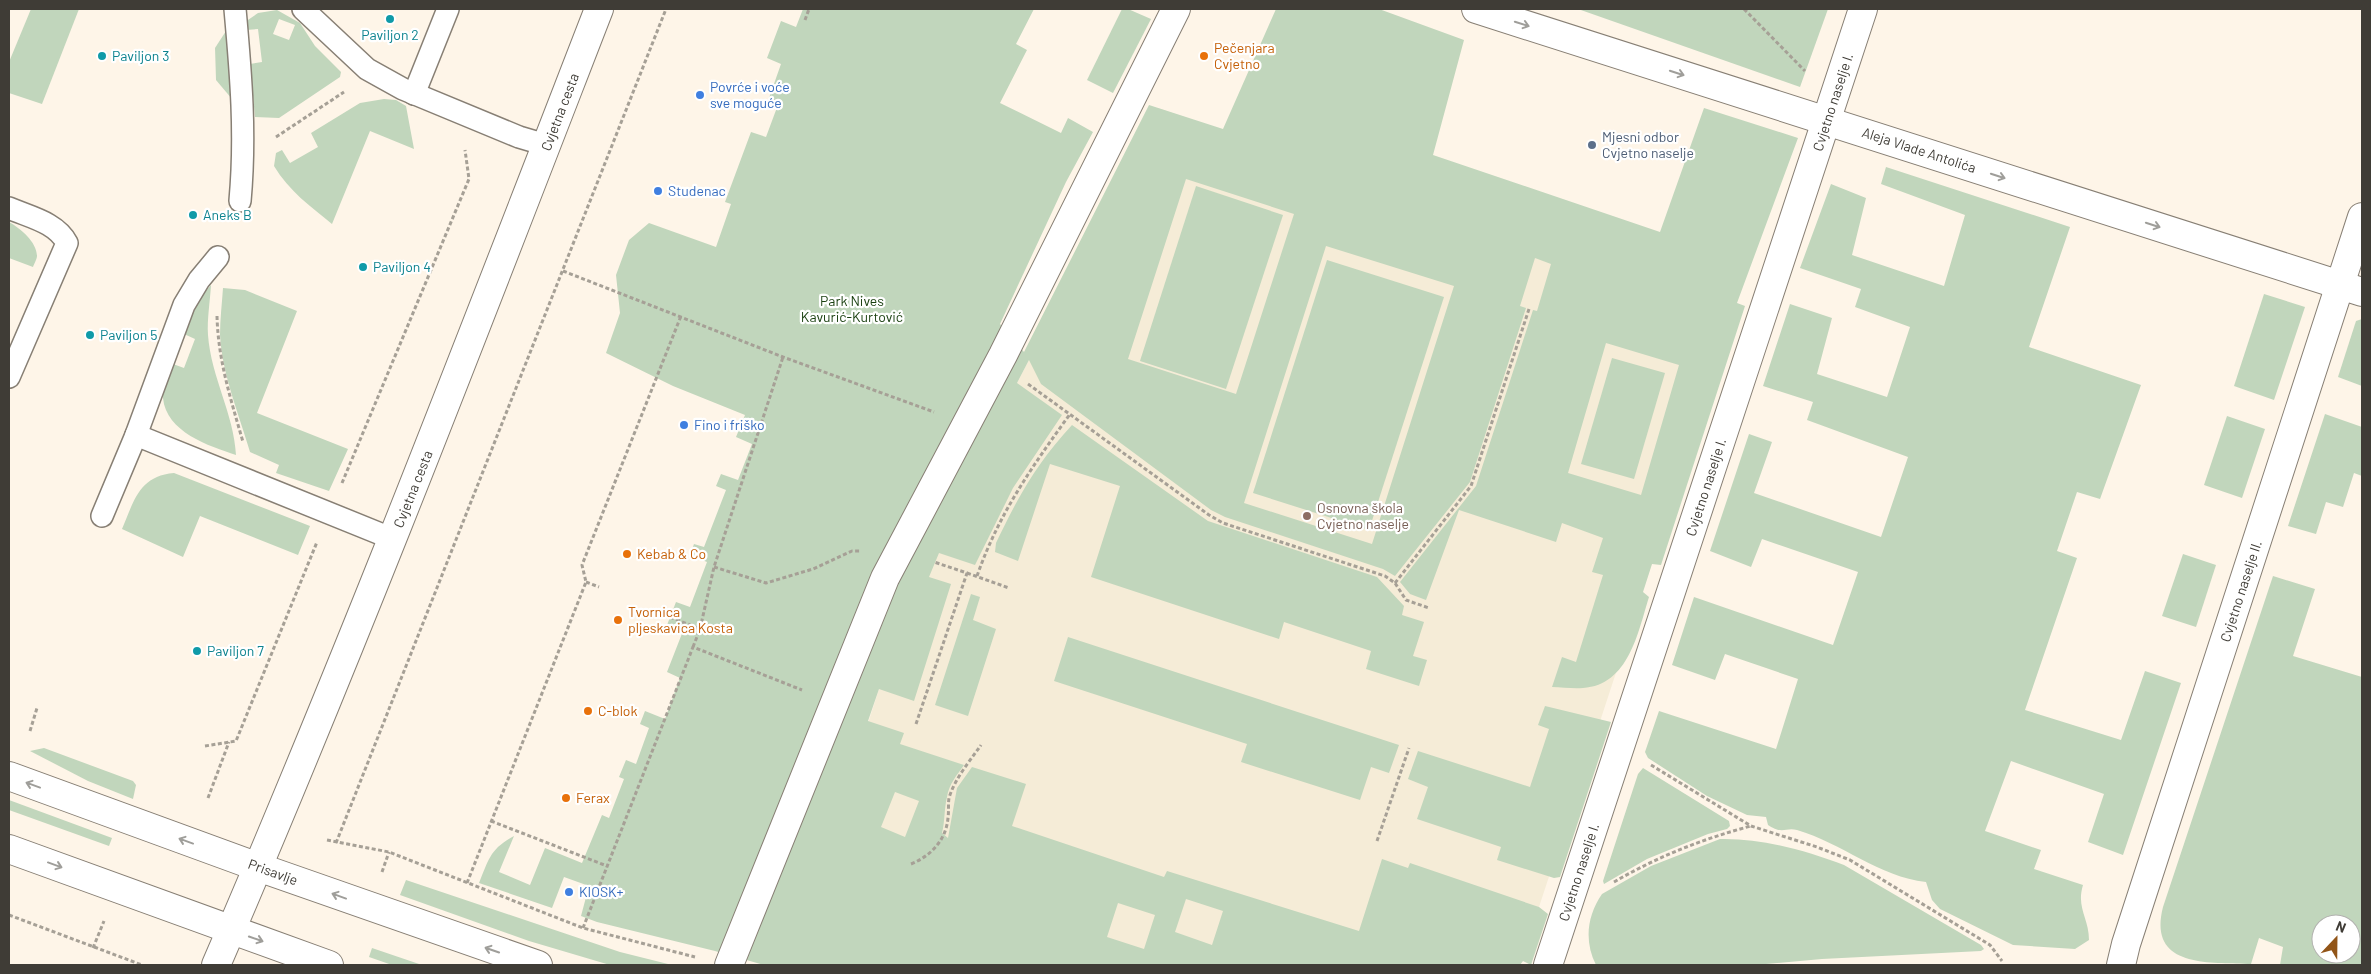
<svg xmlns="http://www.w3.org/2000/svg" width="2371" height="974" viewBox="0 0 2371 974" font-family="Barlow,sans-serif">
  <rect width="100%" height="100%" fill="#fef5e8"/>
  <path fill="#f5ecd7" d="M 1158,108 L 1706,297 L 1679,481 L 1539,907 L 1334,965 L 887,965 L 826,853 L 892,649 L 929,550 L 1089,246 Z"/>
  <g fill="#c1d6bc" fill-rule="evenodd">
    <path d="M 31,9 L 79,9 L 42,104 L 9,93 L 9,62 Z"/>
    <path d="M 803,9 L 1034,9 L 1016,44 L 1027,50 L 1000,103 L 1061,133 L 1068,118 L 1093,132 L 1066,182 L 1000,324 L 1024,352 L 1149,105 L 1223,129 L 1276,9 L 1379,9 L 1464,40 L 1433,155 L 1660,232 L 1704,108 L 1798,138 L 1737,303 L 1745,306 L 1661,565 L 1652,564 L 1643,592 L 1649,597 C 1638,632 1629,685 1583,688 C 1573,689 1562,687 1552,687 L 1562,657 L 1576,662 L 1603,575 L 1592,572 L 1603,538 L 1562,523 L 1556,542 L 1459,510 L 1426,600 L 1410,594 L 1400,582 L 1476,486 L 1533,310 L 1537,311 L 1551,264 L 1535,258 L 1520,306 L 1526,308 L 1470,482 L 1395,576 L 1383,569 L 1225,517 L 1211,510 L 1041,384 L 1029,360 L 1017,383 L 1062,415 L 1013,488 L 975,565 L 939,553 L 929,577 L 951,584 L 914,701 L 879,689 L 868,721 L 904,733 L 900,744 L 964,765 C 957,775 949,784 947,797 C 944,809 945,821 942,833 L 948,838 L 957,788 L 972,767 L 1026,784 L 1012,826 L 1164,877 L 1167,871 L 1359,931 L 1382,859 L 1408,868 L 1410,863 L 1539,907 L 1548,914 L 1531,965 L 1523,961 L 1520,965 L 764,965 L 715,951 L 597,922 L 581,916 L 589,886 L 564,877 L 552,908 L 479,883 C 489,859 490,849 514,836 L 499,872 L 530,885 L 545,848 L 582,863 L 602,815 L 609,818 L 624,779 L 619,777 L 626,760 L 636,764 L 649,728 L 640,724 L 645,711 L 665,719 L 680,678 L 667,672 L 683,631 L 667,625 L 676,602 L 690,607 L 707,562 L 690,555 L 694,544 L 704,547 L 726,490 L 716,486 L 721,474 L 738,480 L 752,444 L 736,437 L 745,415 L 673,386 L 606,353 L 620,313 L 616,275 L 629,240 L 649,223 L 716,247 L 731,204 L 725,202 L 751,132 L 766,137 L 779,102 L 769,98 L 781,64 L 767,58 L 781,21 L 796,27 ZM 1186,179 L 1294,214 L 1236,394 L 1128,359 ZM 1326,246 L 1454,286 L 1372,544 L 1244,503 ZM 1606,343 L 1679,365 L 1641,495 L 1568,473 ZM 895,792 L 919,801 L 905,837 L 881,827 ZM 1186,899 L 1223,911 L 1212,945 L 1175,932 ZM 1118,903 L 1155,915 L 1144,949 L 1107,937 Z"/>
    <path d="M 1122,9 L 1128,9 L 1151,19 L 1113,93 L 1087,80 Z"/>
    <path d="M 1578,9 L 1828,9 L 1800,87 Z"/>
    <path d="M 277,10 L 300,23 L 315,46 L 341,72 L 340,77 L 279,118 L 255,117 L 250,64 L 262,62 L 258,29 L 246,30 L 245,22 L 258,13 ZM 279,19 L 295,25 L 289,40 L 273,34 Z"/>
    <path d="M 226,31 L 232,99 L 216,80 L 215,48 Z"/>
    <path d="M 384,99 L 396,100 L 406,106 L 414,149 L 370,131 L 332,224 C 310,206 289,191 274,166 L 276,153 L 282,150 L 290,163 L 318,147 L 311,133 L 360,103 Z"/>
    <path d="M 1886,167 L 2070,227 L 2029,347 L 2141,385 L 2100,499 L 2077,492 L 2057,551 L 2077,558 L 2025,710 L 2121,740 L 2145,671 L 2181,683 L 2123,855 L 2088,842 L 2104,794 L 2011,761 L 1985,831 L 2041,850 L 2034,869 L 2083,885 C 2076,908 2089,918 2089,940 L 2075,949 L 2013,945 L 1940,909 L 1932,900 L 1926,882 C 1879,877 1842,843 1797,830 C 1785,827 1783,835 1768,825 L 1766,817 L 1747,815 L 1707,796 L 1648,758 L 1645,752 L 1659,711 L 1776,749 L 1798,679 L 1725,654 L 1715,680 L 1672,665 L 1694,597 L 1833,645 L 1858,572 L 1762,539 L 1751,567 L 1710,551 L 1749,434 L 1772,442 L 1754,493 L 1881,537 L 1908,457 L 1807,420 L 1813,402 L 1763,386 L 1790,304 L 1832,318 L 1817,374 L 1887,397 L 1910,327 L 1855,307 L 1861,289 L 1800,268 L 1831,184 L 1866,198 L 1852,255 L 1944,286 L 1965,215 L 1881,184 Z"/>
    <path d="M 1196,186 L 1283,215 L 1226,389 L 1140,361 Z"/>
    <path d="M 9,222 C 20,228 37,242 37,256 C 37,259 34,264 33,267 L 9,258 Z"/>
    <path d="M 1327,260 L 1444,297 L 1369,530 L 1253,493 Z"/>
    <path d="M 211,285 C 210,302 207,319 208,335 C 211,377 234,414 236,455 C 209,446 166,432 163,398 C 162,387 169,374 173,364 L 184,368 L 195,339 L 184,334 L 199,299 Z"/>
    <path d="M 223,288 L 245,290 L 297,311 L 257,413 L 348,449 L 329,491 L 276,473 L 279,465 L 250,452 C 239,414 222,374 220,335 C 220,319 222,303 223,288 Z"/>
    <path d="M 2264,294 L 2305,307 L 2274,400 L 2234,386 Z"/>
    <path d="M 2362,319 L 2362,386 L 2338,377 L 2356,321 Z"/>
    <path d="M 1612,358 L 1665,373 L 1634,479 L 1581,464 Z"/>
    <path d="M 2325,414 L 2362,427 L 2362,476 L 2354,473 L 2343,507 L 2326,502 L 2316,534 L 2288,526 Z"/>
    <path d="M 2227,416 L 2265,429 L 2242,498 L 2204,485 Z"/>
    <path d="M 1072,425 L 1208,521 L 1377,577 L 1404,606 L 1402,615 L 1424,622 L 1413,656 L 1427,660 L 1419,686 L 1366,669 L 1371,651 L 1284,622 L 1279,639 L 1091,577 L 1120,486 L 1050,464 L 1018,561 L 995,552 L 996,543 C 1018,497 1036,464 1072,425 Z"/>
    <path d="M 174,473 L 310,526 L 298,555 L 200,516 L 183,557 L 122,529 C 134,501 139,476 174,473 Z"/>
    <path d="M 2183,554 L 2216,565 L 2196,627 L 2162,616 Z"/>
    <path d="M 2273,576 L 2315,589 L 2293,656 L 2362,677 L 2362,965 L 2280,965 L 2283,947 L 2259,938 L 2251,964 C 2211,962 2147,969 2163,907 ZM 2321,924 L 2351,924 L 2351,954 L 2321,954 Z"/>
    <path d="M 971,594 L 980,597 L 973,620 L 996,629 L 968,716 L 935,705 Z"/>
    <path d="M 1068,637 L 1399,745 L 1389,773 L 1371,767 L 1360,800 L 1241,762 L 1247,744 L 1054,681 Z"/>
    <path d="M 1545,706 L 1611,722 L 1560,877 L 1554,878 L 1497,860 L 1501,847 L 1417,819 L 1428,787 L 1408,779 L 1418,751 L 1530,787 L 1549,729 L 1538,725 Z"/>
    <path d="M 44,748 L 133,781 L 136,785 L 133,799 L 88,781 L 30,751 Z"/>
    <path d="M 1643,768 L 1729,821 L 1730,826 L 1727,829 L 1708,834 L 1647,859 L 1604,884 L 1603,881 L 1638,774 Z"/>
    <path d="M 9,800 L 112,838 L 109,846 L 9,810 Z"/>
    <path d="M 1720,839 C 1761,838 1805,850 1844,865 L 1981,945 L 1984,949 L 1981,951 L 1822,959 L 1755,965 L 1596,965 C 1584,941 1587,916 1602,894 L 1651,866 Z"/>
    <path d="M 406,880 L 620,952 L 672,965 L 610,965 L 529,941 L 400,895 Z"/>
    <path d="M 372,948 L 422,965 L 392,965 L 369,957 Z"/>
  </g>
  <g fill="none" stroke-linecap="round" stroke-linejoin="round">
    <g stroke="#877f74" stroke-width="24">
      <g id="service">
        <path d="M 235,9 C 241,75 246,135 240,201"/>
        <path d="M 303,9 L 367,69 L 403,89 L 519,137 L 546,145"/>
        <path d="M 414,94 L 448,9"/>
        <path d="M 9,208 C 29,217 56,222 67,243 L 9,377"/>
        <path d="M 136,435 L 393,539"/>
        <path d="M 102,516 L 136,435 L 184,305 L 199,280 L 218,257"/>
      </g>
    </g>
    <g stroke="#877f74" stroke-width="30">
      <path id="pedestrian" d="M 729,965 L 885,578 L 1003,355 L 1176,9"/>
    </g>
    <g stroke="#877f74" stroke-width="30">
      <g id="minor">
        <path d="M 1476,9 L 2362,292"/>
        <path d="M 216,965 C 352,650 475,329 599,9"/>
        <path d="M 1548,965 L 1863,9"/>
        <path d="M 2121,965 L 2126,944 L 2362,217"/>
      </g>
    </g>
    <g stroke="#877f74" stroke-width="30">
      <g id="tertiary">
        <path d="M 9,776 L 258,867 L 538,965"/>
        <path d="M 9,849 L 329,965"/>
      </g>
    </g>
    <g stroke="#a6a096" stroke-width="3" stroke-dasharray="4 2.5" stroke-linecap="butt">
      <path d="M 1744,9 L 1805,71"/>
      <path d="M 805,20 L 809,9"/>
      <path d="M 276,137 L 344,92"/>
      <path d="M 563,271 L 783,357 L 934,412"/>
      <path d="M 217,316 C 218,360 231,400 243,442"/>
      <path d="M 1028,384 L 1209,515 L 1223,523 L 1385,576 L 1395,583 L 1406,600 L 1429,608"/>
      <path d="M 342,483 L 469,179 L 465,150"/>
      <path d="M 714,567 L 766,583 L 813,569 L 852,551 L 860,551"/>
      <path d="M 967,573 L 1009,588"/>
      <path d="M 977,576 C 999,513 1032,467 1070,414"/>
      <path d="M 586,582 L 599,587"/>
      <path d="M 1395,583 L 1471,486 L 1529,309"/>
      <path d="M 670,617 L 700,629"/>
      <path d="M 693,647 L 700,629 L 714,567 L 783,357"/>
      <path d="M 916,724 L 967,573 L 934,562"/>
      <path d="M 30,731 L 37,708"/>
      <path d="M 205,746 L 236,741 L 317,542"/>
      <path d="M 1651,765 L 1751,826 L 1817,847 L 1850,860 L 1990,945 L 2002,961"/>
      <path d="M 208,798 L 229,742"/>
      <path d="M 491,821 L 607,866"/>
      <path d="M 327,840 L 389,852 L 583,928 L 695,957"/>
      <path d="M 1377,841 L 1409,748"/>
      <path d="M 336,843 L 666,9"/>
      <path d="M 911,864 C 931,856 946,840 948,818 C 949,811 948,804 949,798 C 955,778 970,761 981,745"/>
      <path d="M 382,872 L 389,852"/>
      <path d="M 1614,882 C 1657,857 1702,839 1751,826"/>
      <path d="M 467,883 L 586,582 L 582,565 L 681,316"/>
      <path d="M 9,915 L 142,965"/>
      <path d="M 583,928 L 693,647 L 802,690"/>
      <path d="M 93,948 L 104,921"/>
    </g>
    <use href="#service" stroke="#fff" stroke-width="21"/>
    <use href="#pedestrian" stroke="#fff" stroke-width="28"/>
    <use href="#minor" stroke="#fff" stroke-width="28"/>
    <use href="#tertiary" stroke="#fff" stroke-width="28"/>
  </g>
  <defs><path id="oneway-shaft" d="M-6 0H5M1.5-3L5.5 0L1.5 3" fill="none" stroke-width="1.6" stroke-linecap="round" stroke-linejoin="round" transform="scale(1.25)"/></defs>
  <g stroke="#9f9e9a">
    <use href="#oneway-shaft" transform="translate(1522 24) rotate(18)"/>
    <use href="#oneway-shaft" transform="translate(1677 73) rotate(18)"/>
    <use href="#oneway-shaft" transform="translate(1998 176) rotate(18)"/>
    <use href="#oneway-shaft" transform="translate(2153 225) rotate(18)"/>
    <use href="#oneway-shaft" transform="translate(33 785) rotate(-160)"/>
    <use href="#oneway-shaft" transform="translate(186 841) rotate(-160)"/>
    <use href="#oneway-shaft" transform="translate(55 865) rotate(20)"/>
    <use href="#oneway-shaft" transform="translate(339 896) rotate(-160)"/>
    <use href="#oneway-shaft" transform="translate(256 939) rotate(19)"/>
    <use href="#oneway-shaft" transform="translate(492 950) rotate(-161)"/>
  </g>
  <g fill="#0f9aa8" stroke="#fff" stroke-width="2">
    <circle cx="390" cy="19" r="5"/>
    <circle cx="102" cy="56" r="5"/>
    <circle cx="193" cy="215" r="5"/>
    <circle cx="363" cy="267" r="5"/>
    <circle cx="90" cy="335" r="5"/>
    <circle cx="197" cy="651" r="5"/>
  </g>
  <g fill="#e8710a" stroke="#fff" stroke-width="2">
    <circle cx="1204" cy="56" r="5"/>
    <circle cx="627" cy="554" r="5"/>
    <circle cx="618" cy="620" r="5"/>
    <circle cx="588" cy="711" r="5"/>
    <circle cx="566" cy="798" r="5"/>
  </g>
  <g fill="#3f7fe0" stroke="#fff" stroke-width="2">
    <circle cx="700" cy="95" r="5"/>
    <circle cx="658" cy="191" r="5"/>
    <circle cx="684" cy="425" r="5"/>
    <circle cx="569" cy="892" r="5"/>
  </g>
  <circle fill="#5c6f8a" stroke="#fff" stroke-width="2" cx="1592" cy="145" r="5"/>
  <circle fill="#8d6e63" stroke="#fff" stroke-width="2" cx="1307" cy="516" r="5"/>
  <g text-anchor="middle" stroke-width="4.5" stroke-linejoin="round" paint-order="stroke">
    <g font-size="14" fill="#0d838f" stroke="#fff" text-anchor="start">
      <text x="390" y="40" text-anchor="middle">Paviljon 2</text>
      <text x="112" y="61">Paviljon 3</text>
      <text x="203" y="220">Aneks B</text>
      <text x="373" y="272">Paviljon 4</text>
      <text x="100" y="340">Paviljon 5</text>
      <text x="207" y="656">Paviljon 7</text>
    </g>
    <g font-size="14" fill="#c56008" stroke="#fff" text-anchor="start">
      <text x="1214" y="53">Pečenjara<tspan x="1214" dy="16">Cvjetno</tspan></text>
      <text x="637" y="559">Kebab &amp; Co</text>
      <text x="628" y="617">Tvornica<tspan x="628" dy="16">pljeskavica Kosta</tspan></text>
      <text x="598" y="716">C-blok</text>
      <text x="576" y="803">Ferax</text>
    </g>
    <g font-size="14" fill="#366cbe" stroke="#fff" text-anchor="start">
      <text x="710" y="92">Povrće i voće<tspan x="710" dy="16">sve moguće</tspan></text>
      <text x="668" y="196">Studenac</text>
      <text x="694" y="430">Fino i friško</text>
      <text x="579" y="897">KIOSK+</text>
    </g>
    <g font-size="14" fill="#3f3c36" stroke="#fff">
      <text transform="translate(1833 102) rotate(-72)" y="5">Cvjetno naselje I.</text>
      <text transform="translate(560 112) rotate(-69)" y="5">Cvjetna cesta</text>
      <text transform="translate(1919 150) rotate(18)" y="5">Aleja Vlade Antolića</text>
      <text transform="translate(1706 487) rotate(-72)" y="5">Cvjetno naselje I.</text>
      <text transform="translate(413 489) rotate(-68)" y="5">Cvjetna cesta</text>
      <text transform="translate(2241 591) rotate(-72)" y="5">Cvjetno naselje II.</text>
      <text transform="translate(273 872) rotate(20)" y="5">Prisavlje</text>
      <text transform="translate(1579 872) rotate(-72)" y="5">Cvjetno naselje I.</text>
    </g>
    <g font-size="14" fill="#4e5e75" stroke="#fff" text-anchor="start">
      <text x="1602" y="142">Mjesni odbor<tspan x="1602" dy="16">Cvjetno naselje</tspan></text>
    </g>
    <g font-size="14" fill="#193f0f" stroke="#fff">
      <text x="852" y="306">Park Nives<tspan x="852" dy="16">Kavurić-Kurtović</tspan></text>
    </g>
    <g font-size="14" fill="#785e54" stroke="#fff" text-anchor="start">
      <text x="1317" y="513">Osnovna škola<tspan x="1317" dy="16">Cvjetno naselje</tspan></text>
    </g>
  </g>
  <rect width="2371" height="974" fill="none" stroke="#3f3c36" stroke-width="20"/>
  <g transform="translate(2336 939) rotate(22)"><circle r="24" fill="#ffffff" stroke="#b2b1af"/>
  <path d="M0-4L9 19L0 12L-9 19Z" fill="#925518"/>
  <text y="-8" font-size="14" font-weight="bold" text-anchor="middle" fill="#3f3c36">N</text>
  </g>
</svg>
